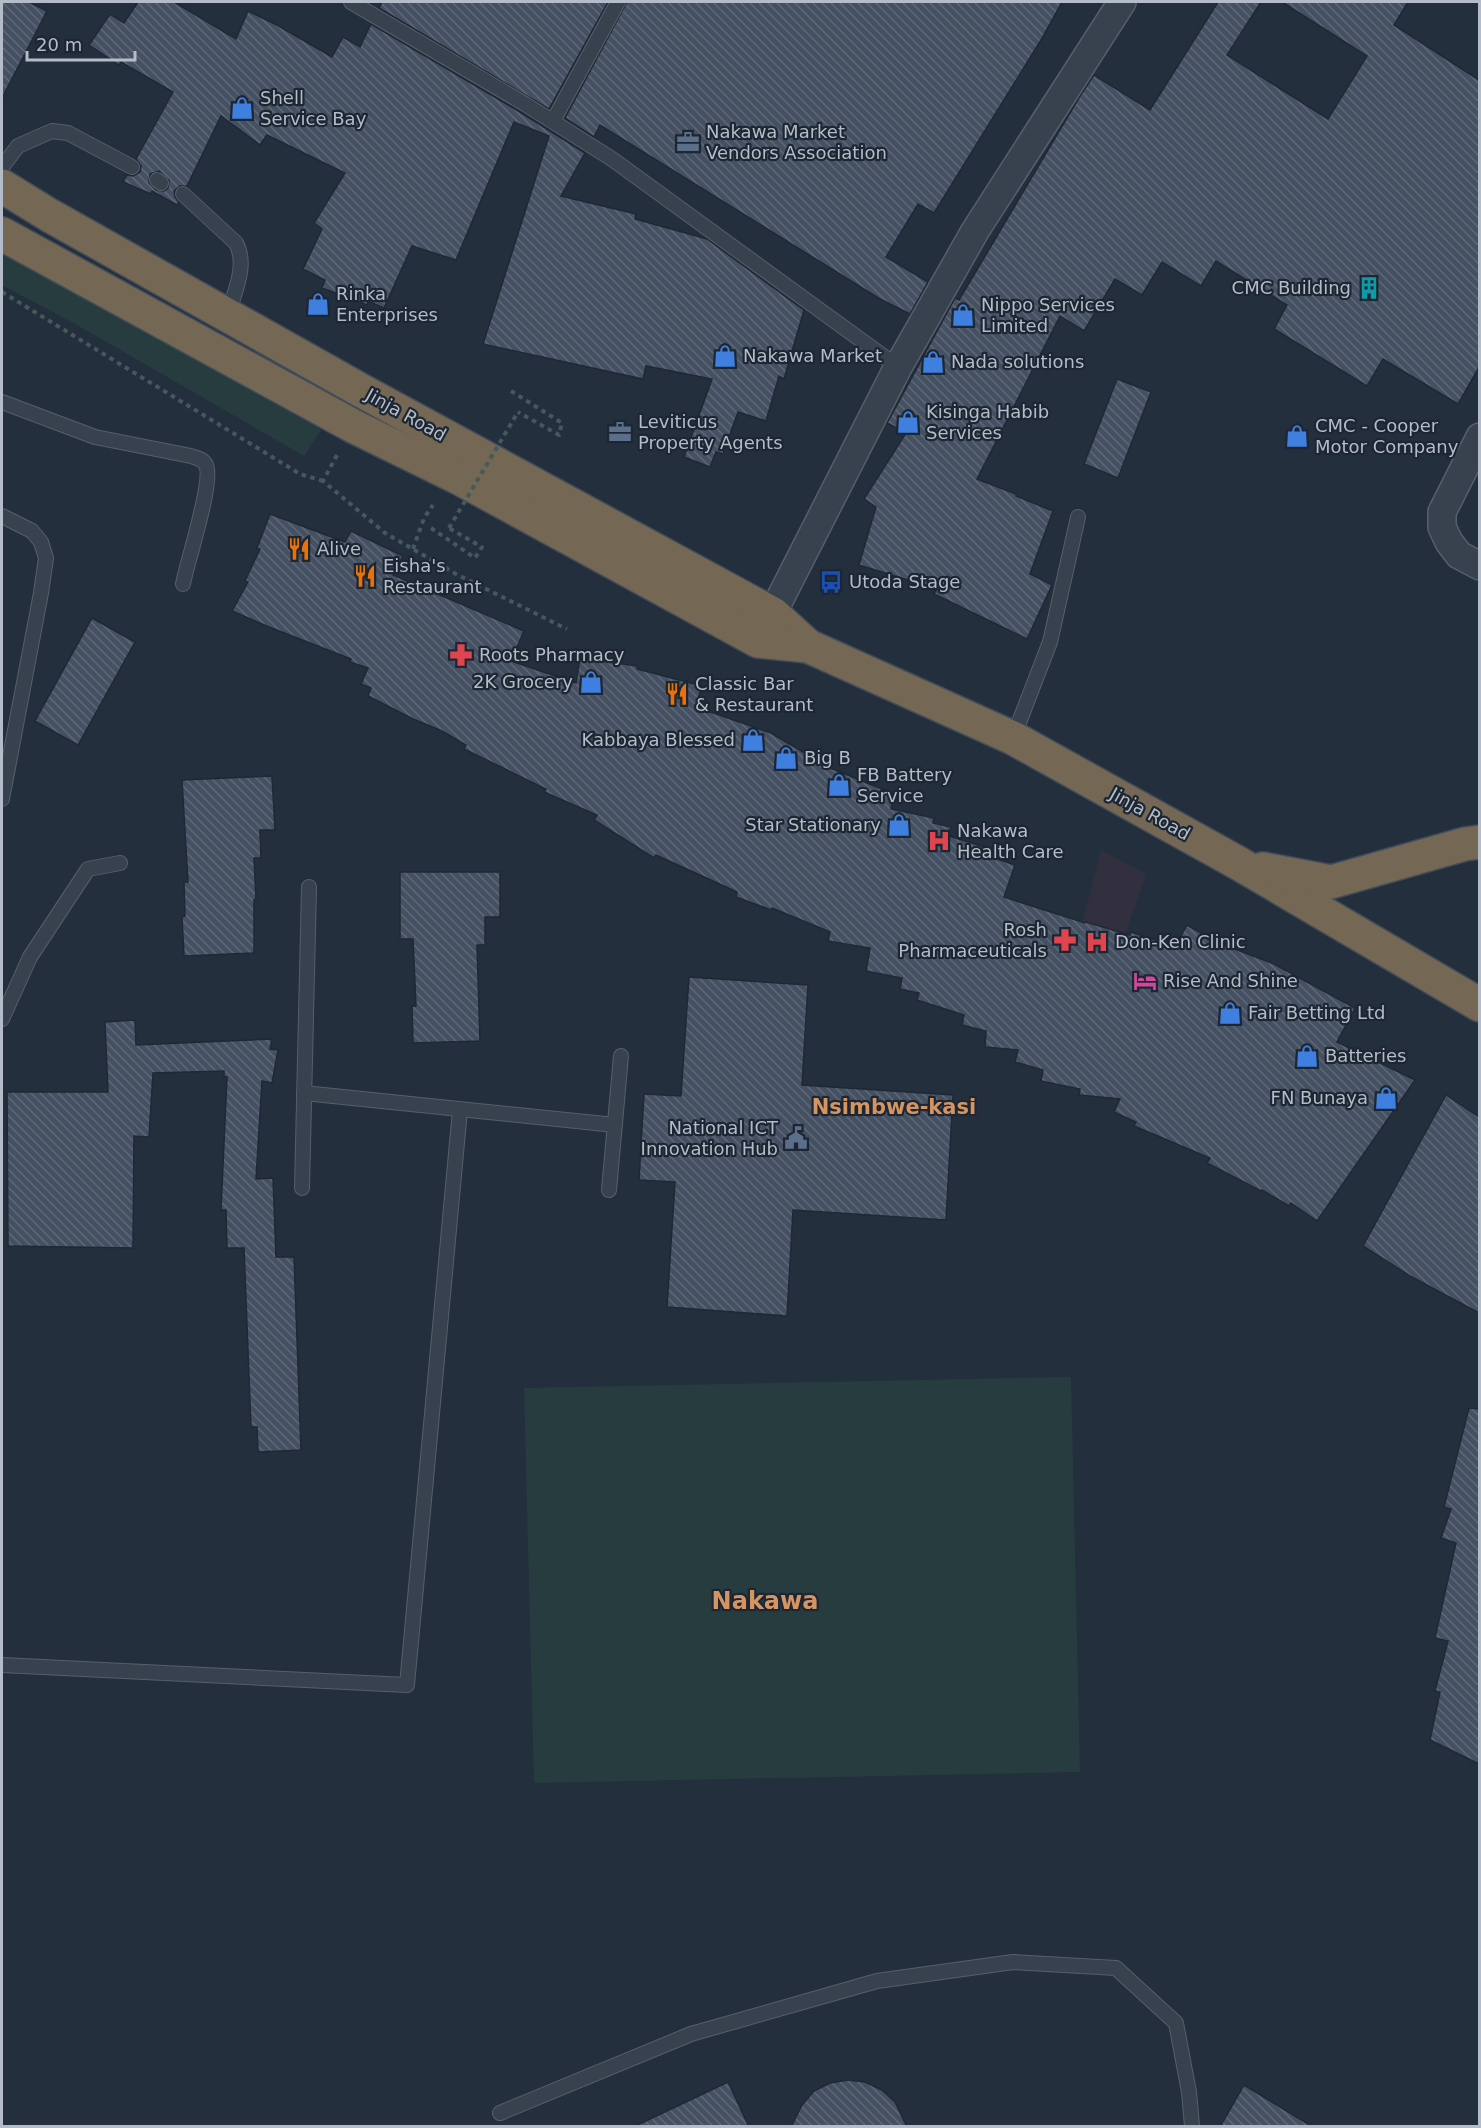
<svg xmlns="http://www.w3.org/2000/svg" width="1481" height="2128" viewBox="0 0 1481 2128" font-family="'DejaVu Sans',sans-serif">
  <defs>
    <pattern id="building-back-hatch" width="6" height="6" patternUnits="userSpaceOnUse" patternTransform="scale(1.5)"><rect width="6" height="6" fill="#455162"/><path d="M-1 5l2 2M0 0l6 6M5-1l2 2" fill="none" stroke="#5d6877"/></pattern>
  </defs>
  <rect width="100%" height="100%" fill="#242f3e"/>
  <path fill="#32303f" d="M 1101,850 L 1146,874 L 1110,978 L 1071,966 Z"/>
  <g fill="#263c3f">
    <path d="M 2,250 L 322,428 L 304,456 L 77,325 L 2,285 Z"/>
    <path d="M 1071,1377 L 1080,1772 L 534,1783 L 524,1388 Z"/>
  </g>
  <g fill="url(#building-back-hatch)" stroke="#1f2835" stroke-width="1.5" fill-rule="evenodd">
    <path d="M 2,2 L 29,2 L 47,11 L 2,98 Z"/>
    <path d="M 138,2 L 174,2 L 236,39 L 248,11 L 277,25 L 332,57 L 343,37 L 360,47 L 371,24 L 520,112 L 585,153 L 561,196 L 636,214 L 635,219 L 707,239 L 804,310 L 784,379 L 779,376 L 766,421 L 738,412 L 723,454 L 716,452 L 710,467 L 684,457 L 712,379 L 646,366 L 643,379 L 483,344 L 549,136 L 514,122 L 456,260 L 412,246 L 384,308 L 368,301 L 367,305 L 322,288 L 325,280 L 303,269 L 322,229 L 314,223 L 345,173 L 267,135 L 260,145 L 221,116 L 187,186 L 180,186 L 174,191 L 175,197 L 179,202 L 177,205 L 152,191 L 151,194 L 123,182 L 127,175 L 133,176 L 140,172 L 141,166 L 136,159 L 173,92 L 121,62 L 119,65 L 89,45 L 110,14 L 124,23 ZM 159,171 L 169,180 L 168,188 L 164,191 L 156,190 L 149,183 L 150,174 Z"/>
    <path d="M 382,2 L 608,2 L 549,109 L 379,8 Z"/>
    <path d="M 627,2 L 1062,2 L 1041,40 L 934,213 L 918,204 L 886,257 L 928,282 L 910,314 L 880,299 L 600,125 L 594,137 L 565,118 Z"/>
    <path d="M 1218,2 L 1261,2 L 1227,55 L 1328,119 L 1367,56 L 1282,2 L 1408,2 L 1394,25 L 1479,80 L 1479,367 L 1458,404 L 1383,359 L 1367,386 L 1274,329 L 1287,305 L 1216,261 L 1201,286 L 1162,262 L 1142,295 L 1115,279 L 1084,331 L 1060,316 L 977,479 L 1016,494 L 1016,496 L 1053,511 L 1030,574 L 1052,585 L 1027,639 L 934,594 L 937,589 L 859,565 L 876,507 L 864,499 L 906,433 L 887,423 L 891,416 L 955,298 L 959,300 L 1080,96 L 1094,75 L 1150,110 Z"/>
    <path d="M 1117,379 L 1151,392 L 1118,478 L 1084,464 Z"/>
    <path d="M 270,514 L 345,542 L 351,531 L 403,556 L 393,575 L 524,631 L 511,661 L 576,683 L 580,658 L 637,666 L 637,669 L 702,686 L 696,707 L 771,733 L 828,767 L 894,794 L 891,809 L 934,818 L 933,823 L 951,827 L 949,836 L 988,848 L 986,855 L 1015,865 L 1004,897 L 1085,923 L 1086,922 L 1130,935 L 1131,932 L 1175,946 L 1187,925 L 1219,943 L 1274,964 L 1355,1008 L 1337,1042 L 1415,1080 L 1317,1221 L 1291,1203 L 1289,1206 L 1262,1190 L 1261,1191 L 1207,1163 L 1210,1158 L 1134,1126 L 1136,1122 L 1114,1112 L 1120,1099 L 1079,1095 L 1080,1089 L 1041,1081 L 1043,1070 L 1015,1062 L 1018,1050 L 985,1047 L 986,1031 L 962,1025 L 964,1015 L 917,1000 L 919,993 L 900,989 L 902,978 L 866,971 L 870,948 L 828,941 L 830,932 L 772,908 L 771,910 L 736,897 L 737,892 L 656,855 L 654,858 L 594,820 L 597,815 L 544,792 L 546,789 L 464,749 L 466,745 L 442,731 L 413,719 L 368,696 L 371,688 L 361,684 L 368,668 L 350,662 L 351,659 L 269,627 L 232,611 L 248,582 L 245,581 L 260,549 L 257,548 Z"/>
    <path d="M 92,618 L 135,642 L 78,745 L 35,721 Z"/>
    <path d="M 272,776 L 275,830 L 260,830 L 261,858 L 254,858 L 256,899 L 254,900 L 254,953 L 184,956 L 182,917 L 185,916 L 184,882 L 188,882 L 182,780 Z"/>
    <path d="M 400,872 L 500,872 L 500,917 L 485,917 L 485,945 L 477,945 L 480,1041 L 413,1043 L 412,1006 L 416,1006 L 413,939 L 400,939 Z"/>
    <path d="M 689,977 L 808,985 L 802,1085 L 953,1095 L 946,1220 L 793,1210 L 787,1316 L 667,1307 L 675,1182 L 639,1180 L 644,1094 L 681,1096 Z"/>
    <path d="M 135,1020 L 136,1045 L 272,1039 L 270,1049 L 278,1050 L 272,1083 L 262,1081 L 256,1179 L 273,1178 L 276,1257 L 294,1257 L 301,1450 L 258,1452 L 257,1427 L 251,1427 L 244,1248 L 227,1248 L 226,1210 L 221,1210 L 227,1077 L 224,1077 L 224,1071 L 153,1073 L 149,1137 L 134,1136 L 133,1248 L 8,1246 L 7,1092 L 108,1092 L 105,1022 Z"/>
    <path d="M 1446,1095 L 1479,1117 L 1479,1313 L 1410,1276 L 1363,1246 Z"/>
    <path d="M 1469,1408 L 1479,1409 L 1479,1764 L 1430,1740 L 1440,1692 L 1435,1691 L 1448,1641 L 1435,1638 L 1456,1543 L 1441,1538 L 1451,1509 L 1444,1507 Z"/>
    <path d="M 848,2080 L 865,2082 L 882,2090 L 895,2102 L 907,2127 L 791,2127 L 802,2105 L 814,2091 L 830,2083 Z"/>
    <path d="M 728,2082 L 749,2127 L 633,2127 Z"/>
    <path d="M 1244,2085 L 1313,2127 L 1220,2127 Z"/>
  </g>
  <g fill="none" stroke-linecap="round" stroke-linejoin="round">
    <g stroke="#565f6c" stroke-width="16">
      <g id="lane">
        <path d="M 351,2 L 525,104 L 612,159 L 898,367"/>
        <path d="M 553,121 L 618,2"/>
        <path d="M 2,167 L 18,146 L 52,131 L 68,133 L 132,167"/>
        <path d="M 157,180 L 161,183"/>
        <path d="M 183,194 L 236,243 C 248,265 234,293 228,315"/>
        <path d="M 2,402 L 95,437 L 191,456 C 197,458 203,459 206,465 C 214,481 187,562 183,584"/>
        <path d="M 2,516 L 32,531 L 41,542 L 46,558 L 41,593 L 2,799"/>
        <path d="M 1013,738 L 1050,642 L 1078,517"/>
        <path d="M 2,1019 L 30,957 L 88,869 L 120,863"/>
        <path d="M 304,1093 L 615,1125"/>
        <path d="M 302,1188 L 309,887"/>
        <path d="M 609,1190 L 621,1056"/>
        <path d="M 2,1665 L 407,1685 L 460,1110"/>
        <path d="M 500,2113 L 691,2034 L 877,1981 L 1013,1962 L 1116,1968 L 1176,2023 L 1189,2092 L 1192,2126"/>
      </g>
    </g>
    <g stroke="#565f6c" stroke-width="30">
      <g id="street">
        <path d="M 1480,437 L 1442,512 L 1442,527 L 1449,542 L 1459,555 L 1480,566"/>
        <path d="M 763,632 L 898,367 L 975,231 L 1122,2"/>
      </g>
    </g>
    <g stroke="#434c59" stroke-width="36">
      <g id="highway">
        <path d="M 2,186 L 49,215 L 362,391 L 773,614 L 808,646"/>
        <path d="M 2,234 L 353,426 L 459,478 L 758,641 L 808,646 L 1013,738 L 1238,863 L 1480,1005"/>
        <path d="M 1263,869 L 1331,882 L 1465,844 L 1480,842"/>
      </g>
    </g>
    <g stroke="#44595c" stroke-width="4" stroke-dasharray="4.5 4.5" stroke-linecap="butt">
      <path d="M 2,292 L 300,474 L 323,481"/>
      <path d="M 511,391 L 562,423 L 559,435 L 518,412"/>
      <path d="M 337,455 L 323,481 L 385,533 L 456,574 L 567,629"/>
      <path d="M 431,528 L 475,558 L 482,547 L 449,528"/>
      <path d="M 413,549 L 424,518 L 433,505"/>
    </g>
    <use href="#lane" stroke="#38414e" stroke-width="14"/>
    <use href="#street" stroke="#38414e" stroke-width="27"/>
    <use href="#highway" stroke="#746855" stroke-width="33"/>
    <path stroke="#44595c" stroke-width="4" stroke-dasharray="4.5 4.5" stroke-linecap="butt" d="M 449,528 L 518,412"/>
  </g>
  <defs>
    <g id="shop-bare" transform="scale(1.8)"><path d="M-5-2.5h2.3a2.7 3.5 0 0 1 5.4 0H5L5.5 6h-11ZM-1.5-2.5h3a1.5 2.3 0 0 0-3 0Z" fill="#3f7fe0" stroke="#1d2633" stroke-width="2.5" paint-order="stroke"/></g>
    <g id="office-bare" transform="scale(1.8)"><path d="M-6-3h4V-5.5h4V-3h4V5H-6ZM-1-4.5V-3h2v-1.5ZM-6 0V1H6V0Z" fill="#5c6f8a" stroke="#1d2633" stroke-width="2.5" paint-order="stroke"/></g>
    <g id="building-bare" transform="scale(1.8)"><path d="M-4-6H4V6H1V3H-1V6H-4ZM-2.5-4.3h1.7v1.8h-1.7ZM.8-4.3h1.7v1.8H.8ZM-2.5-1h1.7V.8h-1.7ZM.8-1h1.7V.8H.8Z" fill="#0f9aa8" stroke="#1d2633" stroke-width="2.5" paint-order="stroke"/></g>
    <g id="restaurant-bare" transform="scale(1.8)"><path d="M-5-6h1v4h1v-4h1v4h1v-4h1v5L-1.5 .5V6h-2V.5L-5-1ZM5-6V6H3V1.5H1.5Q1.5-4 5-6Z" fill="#e8710a" stroke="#1d2633" stroke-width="2.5" paint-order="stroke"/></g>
    <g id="bus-bare" transform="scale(1.8)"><path d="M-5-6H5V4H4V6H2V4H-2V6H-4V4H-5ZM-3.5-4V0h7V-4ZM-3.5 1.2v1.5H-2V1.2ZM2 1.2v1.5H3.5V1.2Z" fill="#1a4fb4" stroke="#1d2633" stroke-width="2.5" paint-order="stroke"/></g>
    <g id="pharmacy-bare" transform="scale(1.8)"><path d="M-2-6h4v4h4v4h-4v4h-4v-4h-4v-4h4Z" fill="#e0444e" stroke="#1d2633" stroke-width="2.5" paint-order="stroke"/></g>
    <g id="hospital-bare" transform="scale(1.8)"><path d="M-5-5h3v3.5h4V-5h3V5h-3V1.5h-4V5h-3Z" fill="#e0444e" stroke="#1d2633" stroke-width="2.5" paint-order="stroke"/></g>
    <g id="hotel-bare" transform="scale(1.8)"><path d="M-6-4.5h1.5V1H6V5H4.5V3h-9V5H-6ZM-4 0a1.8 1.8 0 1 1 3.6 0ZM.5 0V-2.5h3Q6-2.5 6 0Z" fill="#d1479c" stroke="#1d2633" stroke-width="2.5" paint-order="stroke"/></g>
    <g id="civic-bare" transform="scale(1.8)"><path d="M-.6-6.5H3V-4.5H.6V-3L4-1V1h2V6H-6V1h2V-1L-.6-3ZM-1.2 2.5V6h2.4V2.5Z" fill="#5c6f8a" stroke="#1d2633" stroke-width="2.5" paint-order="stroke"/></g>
  </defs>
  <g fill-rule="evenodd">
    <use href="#shop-bare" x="242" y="108"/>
    <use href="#office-bare" x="688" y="142"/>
    <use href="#building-bare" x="1369" y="288"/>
    <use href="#shop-bare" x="318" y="304"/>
    <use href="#shop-bare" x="963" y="315"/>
    <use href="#shop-bare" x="725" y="356"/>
    <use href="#shop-bare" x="933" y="362"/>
    <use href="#shop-bare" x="908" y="422"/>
    <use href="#office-bare" x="620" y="432"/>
    <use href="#shop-bare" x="1297" y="436"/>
    <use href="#restaurant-bare" x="299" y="549"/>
    <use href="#restaurant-bare" x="365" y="576"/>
    <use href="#bus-bare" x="831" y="582"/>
    <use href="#pharmacy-bare" x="461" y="655"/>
    <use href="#shop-bare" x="591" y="682"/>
    <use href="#restaurant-bare" x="677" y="694"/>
    <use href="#shop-bare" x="753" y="740"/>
    <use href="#shop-bare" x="786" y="758"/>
    <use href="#shop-bare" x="839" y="785"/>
    <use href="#shop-bare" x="899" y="825"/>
    <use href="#hospital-bare" x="939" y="841"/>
    <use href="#pharmacy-bare" x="1065" y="940"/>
    <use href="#hospital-bare" x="1097" y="942"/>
    <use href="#hotel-bare" x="1145" y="981"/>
    <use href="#shop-bare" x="1230" y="1013"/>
    <use href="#shop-bare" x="1307" y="1056"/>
    <use href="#shop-bare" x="1386" y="1098"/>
    <use href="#civic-bare" x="796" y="1138"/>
  </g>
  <g text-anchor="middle" stroke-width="4.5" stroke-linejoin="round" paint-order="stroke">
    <g font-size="18" fill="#b4bcc9" stroke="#1d2633" text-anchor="start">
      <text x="260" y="104">Shell<tspan x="260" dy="21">Service Bay</tspan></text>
      <text x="706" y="138">Nakawa Market<tspan x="706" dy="21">Vendors Association</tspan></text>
      <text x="1351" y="294" text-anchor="end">CMC Building</text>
      <text x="336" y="300">Rinka<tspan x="336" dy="21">Enterprises</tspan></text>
      <text x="981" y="311">Nippo Services<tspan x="981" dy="21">Limited</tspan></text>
      <text x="743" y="362">Nakawa Market</text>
      <text x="951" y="368">Nada solutions</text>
      <text x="926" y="418">Kisinga Habib<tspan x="926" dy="21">Services</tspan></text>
      <text x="638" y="428">Leviticus<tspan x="638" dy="21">Property Agents</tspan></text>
      <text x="1315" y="432">CMC - Cooper<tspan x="1315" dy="21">Motor Company</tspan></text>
      <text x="317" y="555">Alive</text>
      <text x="383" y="572">Eisha's<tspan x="383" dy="21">Restaurant</tspan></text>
      <text x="849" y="588">Utoda Stage</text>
      <text x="479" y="661">Roots Pharmacy</text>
      <text x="573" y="688" text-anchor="end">2K Grocery</text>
      <text x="695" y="690">Classic Bar<tspan x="695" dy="21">&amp; Restaurant</tspan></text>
      <text x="735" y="746" text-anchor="end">Kabbaya Blessed</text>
      <text x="804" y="764">Big B</text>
      <text x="857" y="781">FB Battery<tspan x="857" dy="21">Service</tspan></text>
      <text x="881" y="831" text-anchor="end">Star Stationary</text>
      <text x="957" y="837">Nakawa<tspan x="957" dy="21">Health Care</tspan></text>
      <text x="1047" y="936" text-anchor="end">Rosh<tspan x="1047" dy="21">Pharmaceuticals</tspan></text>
      <text x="1115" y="948">Don-Ken Clinic</text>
      <text x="1163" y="987">Rise And Shine</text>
      <text x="1248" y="1019">Fair Betting Ltd</text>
      <text x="1325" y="1062">Batteries</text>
      <text x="1368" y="1104" text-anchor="end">FN Bunaya</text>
      <text x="778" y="1134" text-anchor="end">National ICT<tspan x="778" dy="21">Innovation Hub</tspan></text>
    </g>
    <g font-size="18" fill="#b4bcc9" stroke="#1d2633">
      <text transform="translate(406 415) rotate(29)" y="6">Jinja Road</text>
      <text transform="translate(1150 814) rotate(29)" y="6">Jinja Road</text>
    </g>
    <g font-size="21" font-weight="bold" fill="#d59563" stroke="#1d2633">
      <text x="894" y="1114">Nsimbwe-kasi</text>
    </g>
    <g font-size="24" font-weight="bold" fill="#d59563" stroke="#1d2633">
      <text x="765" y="1609">Nakawa</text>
    </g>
  </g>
  <rect width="1481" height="2128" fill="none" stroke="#b4bcc9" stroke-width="6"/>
  <path d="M27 51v9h108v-9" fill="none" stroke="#b4bcc9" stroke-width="3"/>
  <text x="36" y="51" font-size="18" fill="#b4bcc9" stroke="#1d2633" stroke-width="4.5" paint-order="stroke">20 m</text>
</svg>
